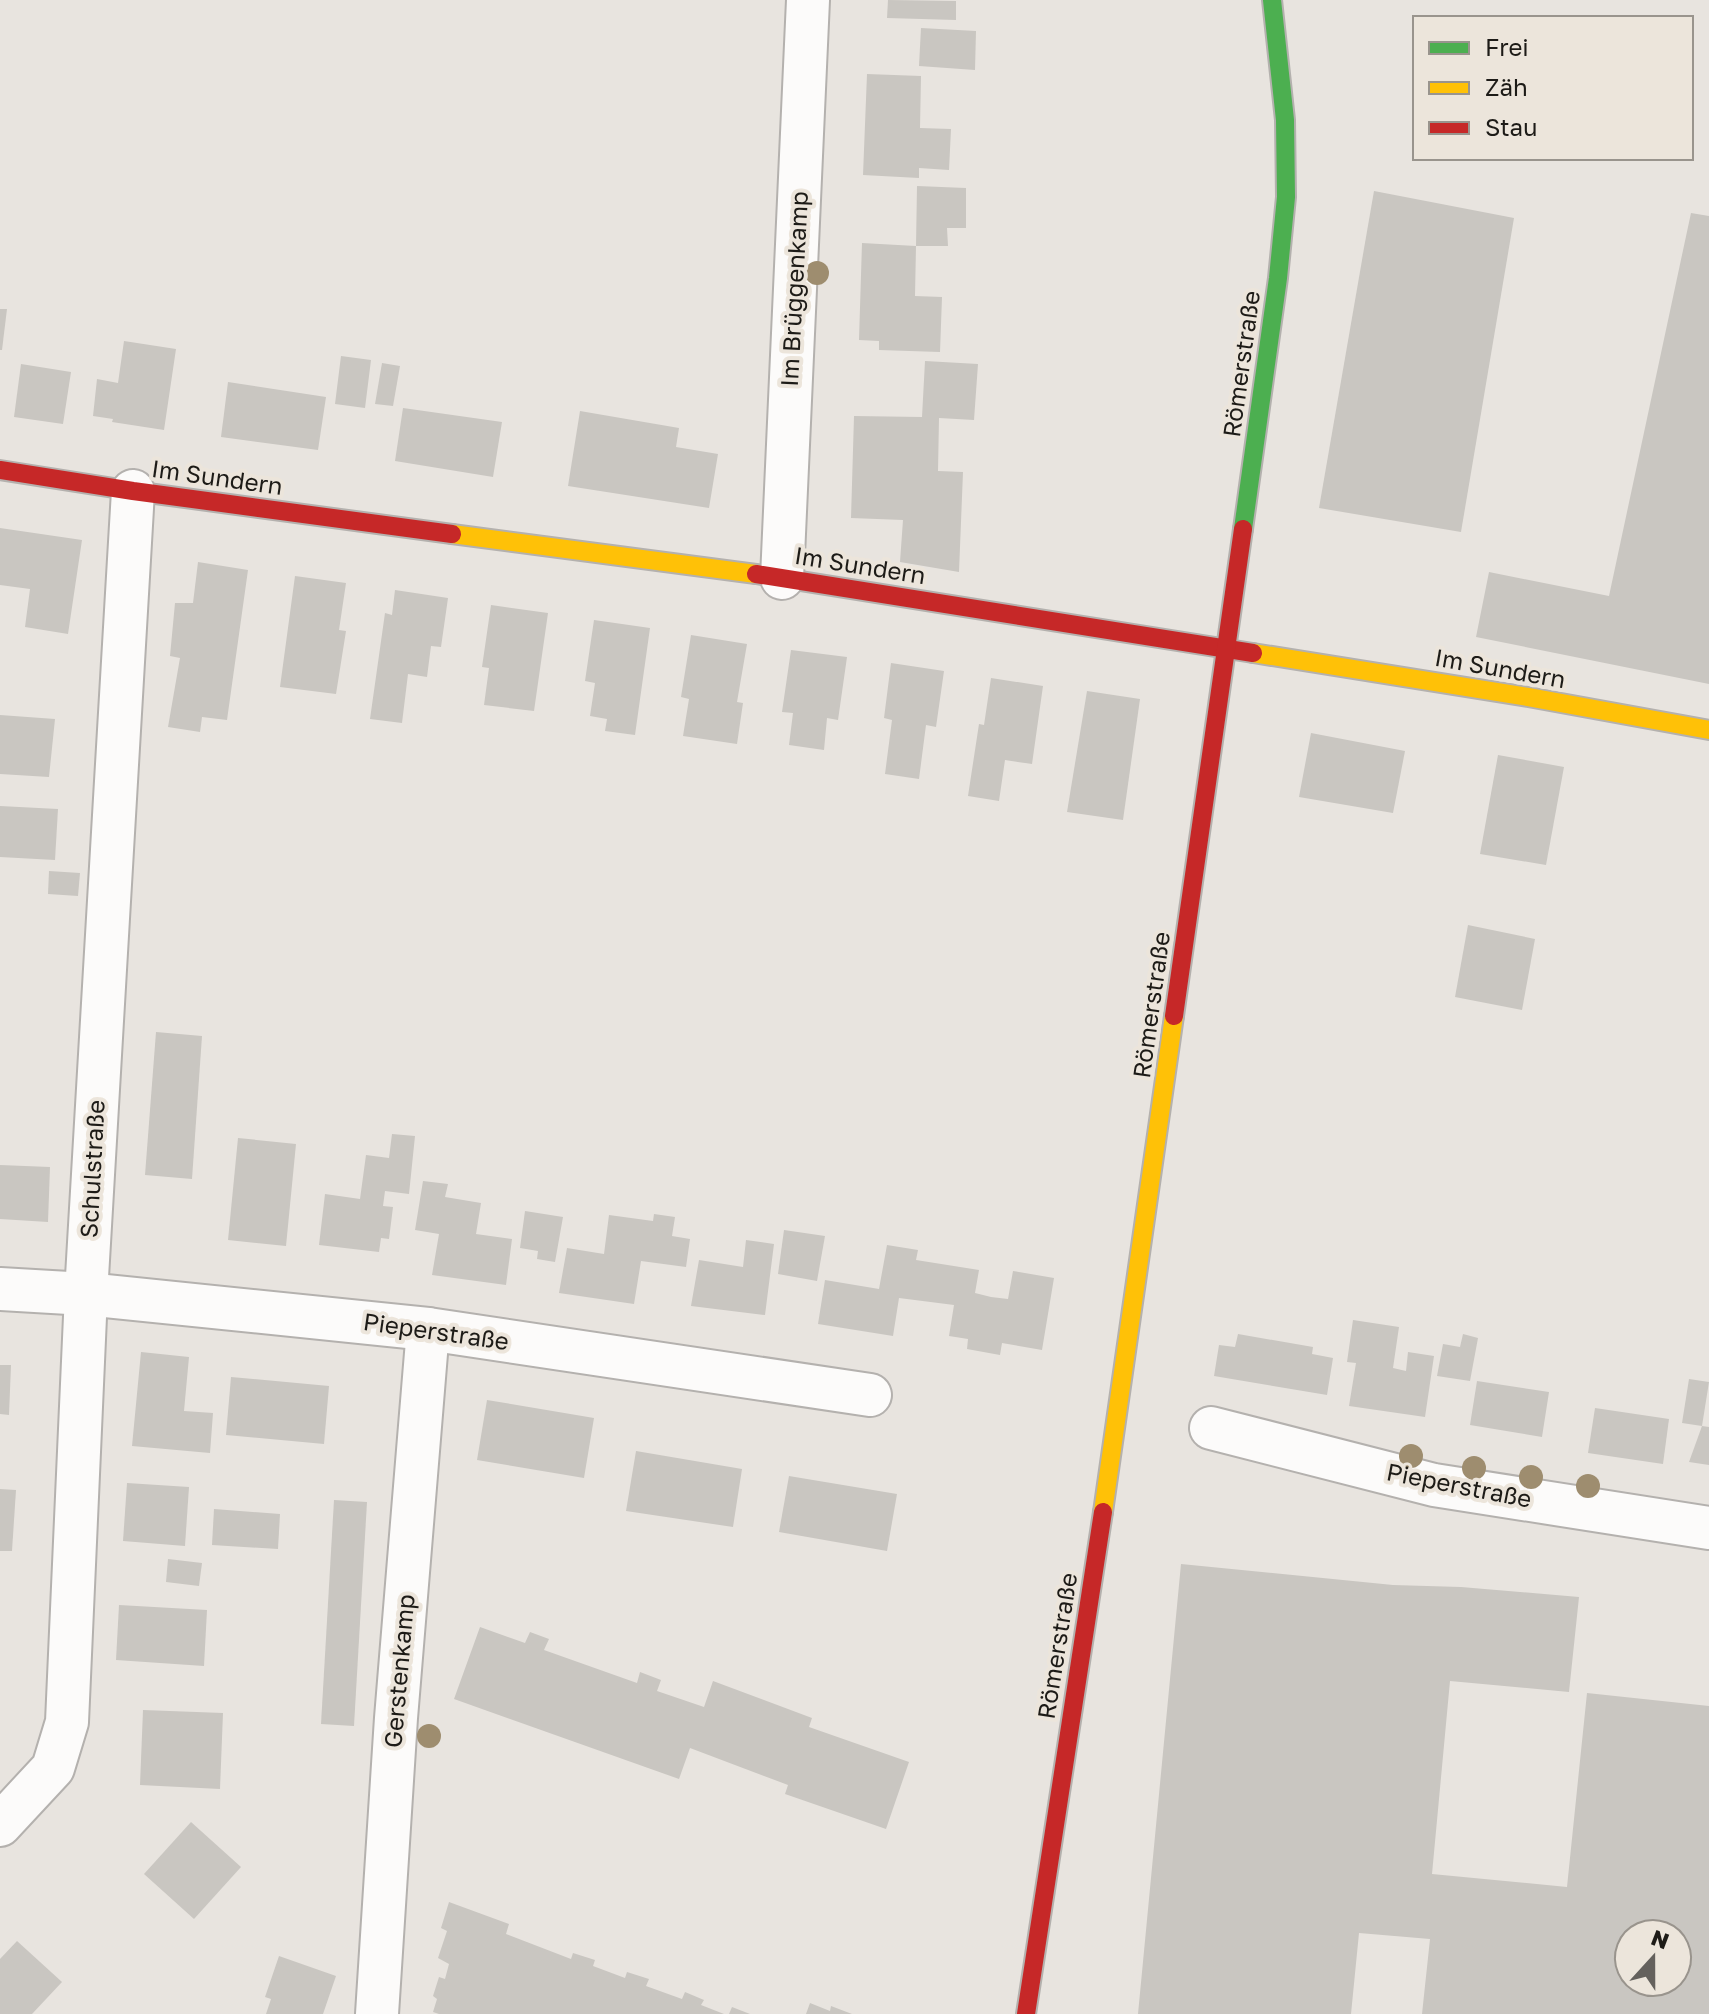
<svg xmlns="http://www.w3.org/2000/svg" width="1709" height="2014" viewBox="0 0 1709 2014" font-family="'Golos Text',sans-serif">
  <rect width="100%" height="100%" fill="#e8e4df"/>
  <g fill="#c9c6c1" fill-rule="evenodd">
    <path d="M 888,0 L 956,1 L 956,20 L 887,18 Z"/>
    <path d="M 921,28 L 976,31 L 975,70 L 919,66 Z"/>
    <path d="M 867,74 L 921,76 L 920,128 L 951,129 L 949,170 L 919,168 L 919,178 L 863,175 Z"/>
    <path d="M 917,186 L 966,188 L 966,228 L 947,228 L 948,246 L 916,246 Z"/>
    <path d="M 1374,191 L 1514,218 L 1461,532 L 1319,508 Z"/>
    <path d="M 1691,213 L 1709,216 L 1709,684 L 1476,637 L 1489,572 L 1609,596 Z"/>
    <path d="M 862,243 L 916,246 L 915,296 L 942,297 L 940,352 L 879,350 L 879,341 L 859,340 Z"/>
    <path d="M 0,309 L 7,309 L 2,350 L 0,350 Z"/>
    <path d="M 124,341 L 176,349 L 164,430 L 112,422 L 113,419 L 93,416 L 97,379 L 118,383 Z"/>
    <path d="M 341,356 L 371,360 L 365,408 L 335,404 Z"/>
    <path d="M 925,361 L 978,364 L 974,420 L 939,418 L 938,471 L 963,472 L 959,572 L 900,562 L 903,520 L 851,518 L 854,416 L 922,417 Z"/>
    <path d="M 382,363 L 400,366 L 393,406 L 375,404 Z"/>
    <path d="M 21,364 L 71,372 L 63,424 L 14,417 Z"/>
    <path d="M 228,382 L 326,397 L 318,450 L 221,437 Z"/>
    <path d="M 403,408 L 502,422 L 493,477 L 395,461 Z"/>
    <path d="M 580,411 L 679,428 L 676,447 L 718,454 L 709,508 L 568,486 Z"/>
    <path d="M 0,528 L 82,540 L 68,634 L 25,627 L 30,589 L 0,585 Z"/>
    <path d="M 198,562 L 248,570 L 227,720 L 202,717 L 200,732 L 168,727 L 180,658 L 170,656 L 175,603 L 193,603 Z"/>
    <path d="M 295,576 L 346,583 L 339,630 L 346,631 L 336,694 L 280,687 Z"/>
    <path d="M 395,590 L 448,598 L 441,647 L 431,646 L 427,677 L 408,674 L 402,723 L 370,719 L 385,613 L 392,615 Z"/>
    <path d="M 491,605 L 548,613 L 534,711 L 484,705 L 489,668 L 482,667 Z"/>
    <path d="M 594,620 L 650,628 L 635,735 L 605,731 L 607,719 L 590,716 L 595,683 L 585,681 Z"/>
    <path d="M 691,635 L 747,644 L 737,702 L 743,703 L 737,744 L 683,736 L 689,699 L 681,697 Z"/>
    <path d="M 791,650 L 847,657 L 838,720 L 827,718 L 824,750 L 789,745 L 793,713 L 782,712 Z"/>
    <path d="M 891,663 L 944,671 L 936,727 L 926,725 L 919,779 L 885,774 L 892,720 L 884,718 Z"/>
    <path d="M 991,678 L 1043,686 L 1032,764 L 1005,760 L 999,801 L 968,796 L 979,724 L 984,725 Z"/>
    <path d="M 1087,691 L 1140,699 L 1123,820 L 1067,812 Z"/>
    <path d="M 0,715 L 55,719 L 49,777 L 0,774 Z"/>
    <path d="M 1311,733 L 1405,751 L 1393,813 L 1299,797 Z"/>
    <path d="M 1498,755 L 1564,767 L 1546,865 L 1480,854 Z"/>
    <path d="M 0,806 L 58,809 L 55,860 L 0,857 Z"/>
    <path d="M 49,871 L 80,873 L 78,896 L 48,894 Z"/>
    <path d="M 1468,925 L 1535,939 L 1522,1010 L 1455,997 Z"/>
    <path d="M 156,1032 L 202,1036 L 192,1179 L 145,1175 Z"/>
    <path d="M 392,1134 L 415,1136 L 409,1194 L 385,1191 L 383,1206 L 393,1207 L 389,1239 L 381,1238 L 379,1252 L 319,1245 L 325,1194 L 360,1199 L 366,1155 L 389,1158 Z"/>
    <path d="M 238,1138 L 296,1144 L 286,1246 L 228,1240 Z"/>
    <path d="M 0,1165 L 50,1167 L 48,1222 L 0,1219 Z"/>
    <path d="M 423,1181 L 448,1184 L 445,1197 L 481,1203 L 476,1234 L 512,1239 L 506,1285 L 432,1275 L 439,1234 L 415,1230 Z"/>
    <path d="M 525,1211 L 563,1217 L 555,1262 L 537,1259 L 538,1251 L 520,1248 Z"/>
    <path d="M 654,1214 L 675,1217 L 672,1236 L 690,1239 L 686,1267 L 641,1261 L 634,1304 L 559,1293 L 567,1248 L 604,1254 L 609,1215 L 653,1221 Z"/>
    <path d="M 784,1230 L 825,1236 L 817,1281 L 778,1274 Z"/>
    <path d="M 746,1240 L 774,1244 L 765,1315 L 691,1306 L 699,1260 L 743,1267 Z"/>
    <path d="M 887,1245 L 918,1250 L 916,1260 L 979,1270 L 975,1293 L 991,1297 L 1008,1299 L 1013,1271 L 1054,1278 L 1042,1350 L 1002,1343 L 1000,1355 L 967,1349 L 968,1339 L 949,1336 L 954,1305 L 899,1298 L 893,1336 L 818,1324 L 825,1280 L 879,1289 Z"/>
    <path d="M 1353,1320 L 1399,1327 L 1393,1368 L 1406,1371 L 1408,1352 L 1434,1356 L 1425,1417 L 1349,1406 L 1356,1363 L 1347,1362 Z"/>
    <path d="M 1238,1334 L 1313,1347 L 1312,1354 L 1333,1358 L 1327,1395 L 1214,1376 L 1219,1345 L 1235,1347 Z"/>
    <path d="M 1463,1334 L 1478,1338 L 1470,1381 L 1437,1376 L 1443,1344 L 1460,1347 Z"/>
    <path d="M 141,1352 L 189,1357 L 184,1411 L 213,1413 L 210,1453 L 132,1446 Z"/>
    <path d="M 0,1365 L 11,1365 L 9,1415 L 0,1414 Z"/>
    <path d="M 231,1377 L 329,1386 L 324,1444 L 226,1435 Z"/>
    <path d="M 1689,1379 L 1709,1382 L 1702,1426 L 1682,1423 Z"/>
    <path d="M 1477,1381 L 1549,1392 L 1542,1437 L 1470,1425 Z"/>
    <path d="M 487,1400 L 594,1418 L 584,1478 L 477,1460 Z"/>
    <path d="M 1595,1408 L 1669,1419 L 1663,1464 L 1588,1453 Z"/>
    <path d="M 1702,1426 L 1709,1427 L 1709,1465 L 1689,1462 Z"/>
    <path d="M 636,1451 L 742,1469 L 733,1527 L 626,1511 Z"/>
    <path d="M 789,1476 L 897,1494 L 887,1551 L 779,1532 Z"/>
    <path d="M 127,1483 L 189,1487 L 185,1546 L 123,1541 Z"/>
    <path d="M 0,1489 L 16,1490 L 12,1551 L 0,1551 Z"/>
    <path d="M 334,1500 L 367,1502 L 354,1726 L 321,1724 Z"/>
    <path d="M 214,1509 L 280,1514 L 278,1549 L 212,1545 Z"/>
    <path d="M 168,1559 L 202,1563 L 199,1586 L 166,1582 Z"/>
    <path d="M 1181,1564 L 1393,1585 L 1461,1587 L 1579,1597 L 1569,1692 L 1450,1681 L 1432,1874 L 1567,1887 L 1587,1693 L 1709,1706 L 1709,2014 L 1422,2014 L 1430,1939 L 1359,1933 L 1351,2014 L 1138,2014 ZM 1629,1934 L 1677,1934 L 1677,1982 L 1629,1982 Z"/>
    <path d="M 119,1605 L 207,1610 L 204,1666 L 116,1660 Z"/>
    <path d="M 480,1627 L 525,1643 L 530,1632 L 549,1639 L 544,1650 L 637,1683 L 640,1672 L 661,1680 L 657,1691 L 704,1707 L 713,1681 L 812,1718 L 809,1727 L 909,1762 L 886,1829 L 785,1794 L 788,1785 L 690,1748 L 679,1779 L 454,1699 Z"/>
    <path d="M 143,1710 L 223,1713 L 220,1789 L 140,1785 Z"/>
    <path d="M 191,1822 L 241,1867 L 194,1919 L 144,1874 Z"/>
    <path d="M 449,1902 L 509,1924 L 506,1934 L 571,1959 L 573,1953 L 595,1960 L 593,1966 L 625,1978 L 627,1972 L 649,1979 L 646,1986 L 682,1999 L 685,1992 L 704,2000 L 701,2005 L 724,2014 L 439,2014 L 433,2012 L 437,1999 L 433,1996 L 439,1977 L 445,1979 L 449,1964 L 438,1958 L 447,1931 L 441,1928 Z"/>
    <path d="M 17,1941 L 62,1982 L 32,2014 L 0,2014 L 0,1959 Z"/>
    <path d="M 279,1956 L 336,1976 L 323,2014 L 266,2014 L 271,1999 L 265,1997 Z"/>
    <path d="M 810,2003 L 830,2011 L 831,2006 L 852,2014 L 806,2014 Z"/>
    <path d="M 732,2007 L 750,2014 L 729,2014 Z"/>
  </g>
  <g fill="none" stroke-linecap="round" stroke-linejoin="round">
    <g stroke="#b4b1ae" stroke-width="46">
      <g id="street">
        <path d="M 782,578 L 808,0"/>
        <path d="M 0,1289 L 86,1294 L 428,1329 L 870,1395"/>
        <path d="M 1211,1428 L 1434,1485 L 1709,1528"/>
        <path d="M 0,1825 L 53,1768 L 67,1722 L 86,1294 L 133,491"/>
        <path d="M 377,2014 L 396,1718 L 428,1329"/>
      </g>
    </g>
    <g stroke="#b4b1ae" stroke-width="22">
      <path id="fast" d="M 1243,529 L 1278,278 L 1286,197 L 1285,120 L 1272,0"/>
    </g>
    <g stroke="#b4b1ae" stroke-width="22">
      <g id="slow">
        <path d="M 452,534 L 756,574"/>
        <path d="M 1253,653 L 1528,697 L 1709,730"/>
        <path d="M 1103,1512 L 1174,1016"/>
      </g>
    </g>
    <g stroke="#b4b1ae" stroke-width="22">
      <g id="jam">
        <path d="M 0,470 L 133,491 L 452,534"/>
        <path d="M 756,574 L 1253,653"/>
        <path d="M 1174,1016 L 1243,529"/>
        <path d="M 1026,2014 L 1103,1512"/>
      </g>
    </g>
    <use href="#street" stroke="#fcfbfa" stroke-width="42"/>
    <use href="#fast" stroke="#4caf50" stroke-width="18"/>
    <use href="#slow" stroke="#ffc107" stroke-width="18"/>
    <use href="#jam" stroke="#c62828" stroke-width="18"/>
  </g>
  <g fill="#9e8d6f">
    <circle cx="817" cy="273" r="12"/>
    <circle cx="1411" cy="1456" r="12"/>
    <circle cx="1474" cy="1468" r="12"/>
    <circle cx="1531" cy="1477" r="12"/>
    <circle cx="1588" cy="1486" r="12"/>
    <circle cx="429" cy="1736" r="12"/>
  </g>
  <g text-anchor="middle" stroke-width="8" stroke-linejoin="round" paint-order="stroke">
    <g font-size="24" fill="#1d1b17" stroke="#ece5db">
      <text transform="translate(795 289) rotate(-87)" y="8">Im Brüggenkamp</text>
      <text transform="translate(1242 364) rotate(-82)" y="8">Römerstraße</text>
      <text transform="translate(217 478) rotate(8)" y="8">Im Sundern</text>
      <text transform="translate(860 566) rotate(9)" y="8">Im Sundern</text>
      <text transform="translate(1500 669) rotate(10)" y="8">Im Sundern</text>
      <text transform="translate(1152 1005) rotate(-82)" y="8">Römerstraße</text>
      <text transform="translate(93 1169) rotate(-87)" y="8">Schulstraße</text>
      <text transform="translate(436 1332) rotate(8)" y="8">Pieperstraße</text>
      <text transform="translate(1459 1486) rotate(11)" y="8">Pieperstraße</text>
      <text transform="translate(1058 1646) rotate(-81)" y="8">Römerstraße</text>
      <text transform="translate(400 1671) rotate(-85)" y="8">Gerstenkamp</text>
    </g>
  </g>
  <rect x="1413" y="16" width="280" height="144" fill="#ece5db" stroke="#99948d" stroke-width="2"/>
  <rect x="1429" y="42" width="40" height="12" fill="#4caf50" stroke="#99948d" stroke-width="2"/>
  <text x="1485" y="56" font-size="24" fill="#1d1b17">Frei</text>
  <rect x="1429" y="82" width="40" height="12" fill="#ffc107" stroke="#99948d" stroke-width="2"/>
  <text x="1485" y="96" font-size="24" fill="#1d1b17">Zäh</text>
  <rect x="1429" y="122" width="40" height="12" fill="#c62828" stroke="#99948d" stroke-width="2"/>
  <text x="1485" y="136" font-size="24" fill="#1d1b17">Stau</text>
  <g transform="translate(1653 1958) rotate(21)"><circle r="38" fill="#ece5db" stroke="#99948d" stroke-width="2"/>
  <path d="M0-6L14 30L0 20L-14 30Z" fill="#64615d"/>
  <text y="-12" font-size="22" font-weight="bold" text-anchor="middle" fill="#1d1b17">N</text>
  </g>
</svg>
